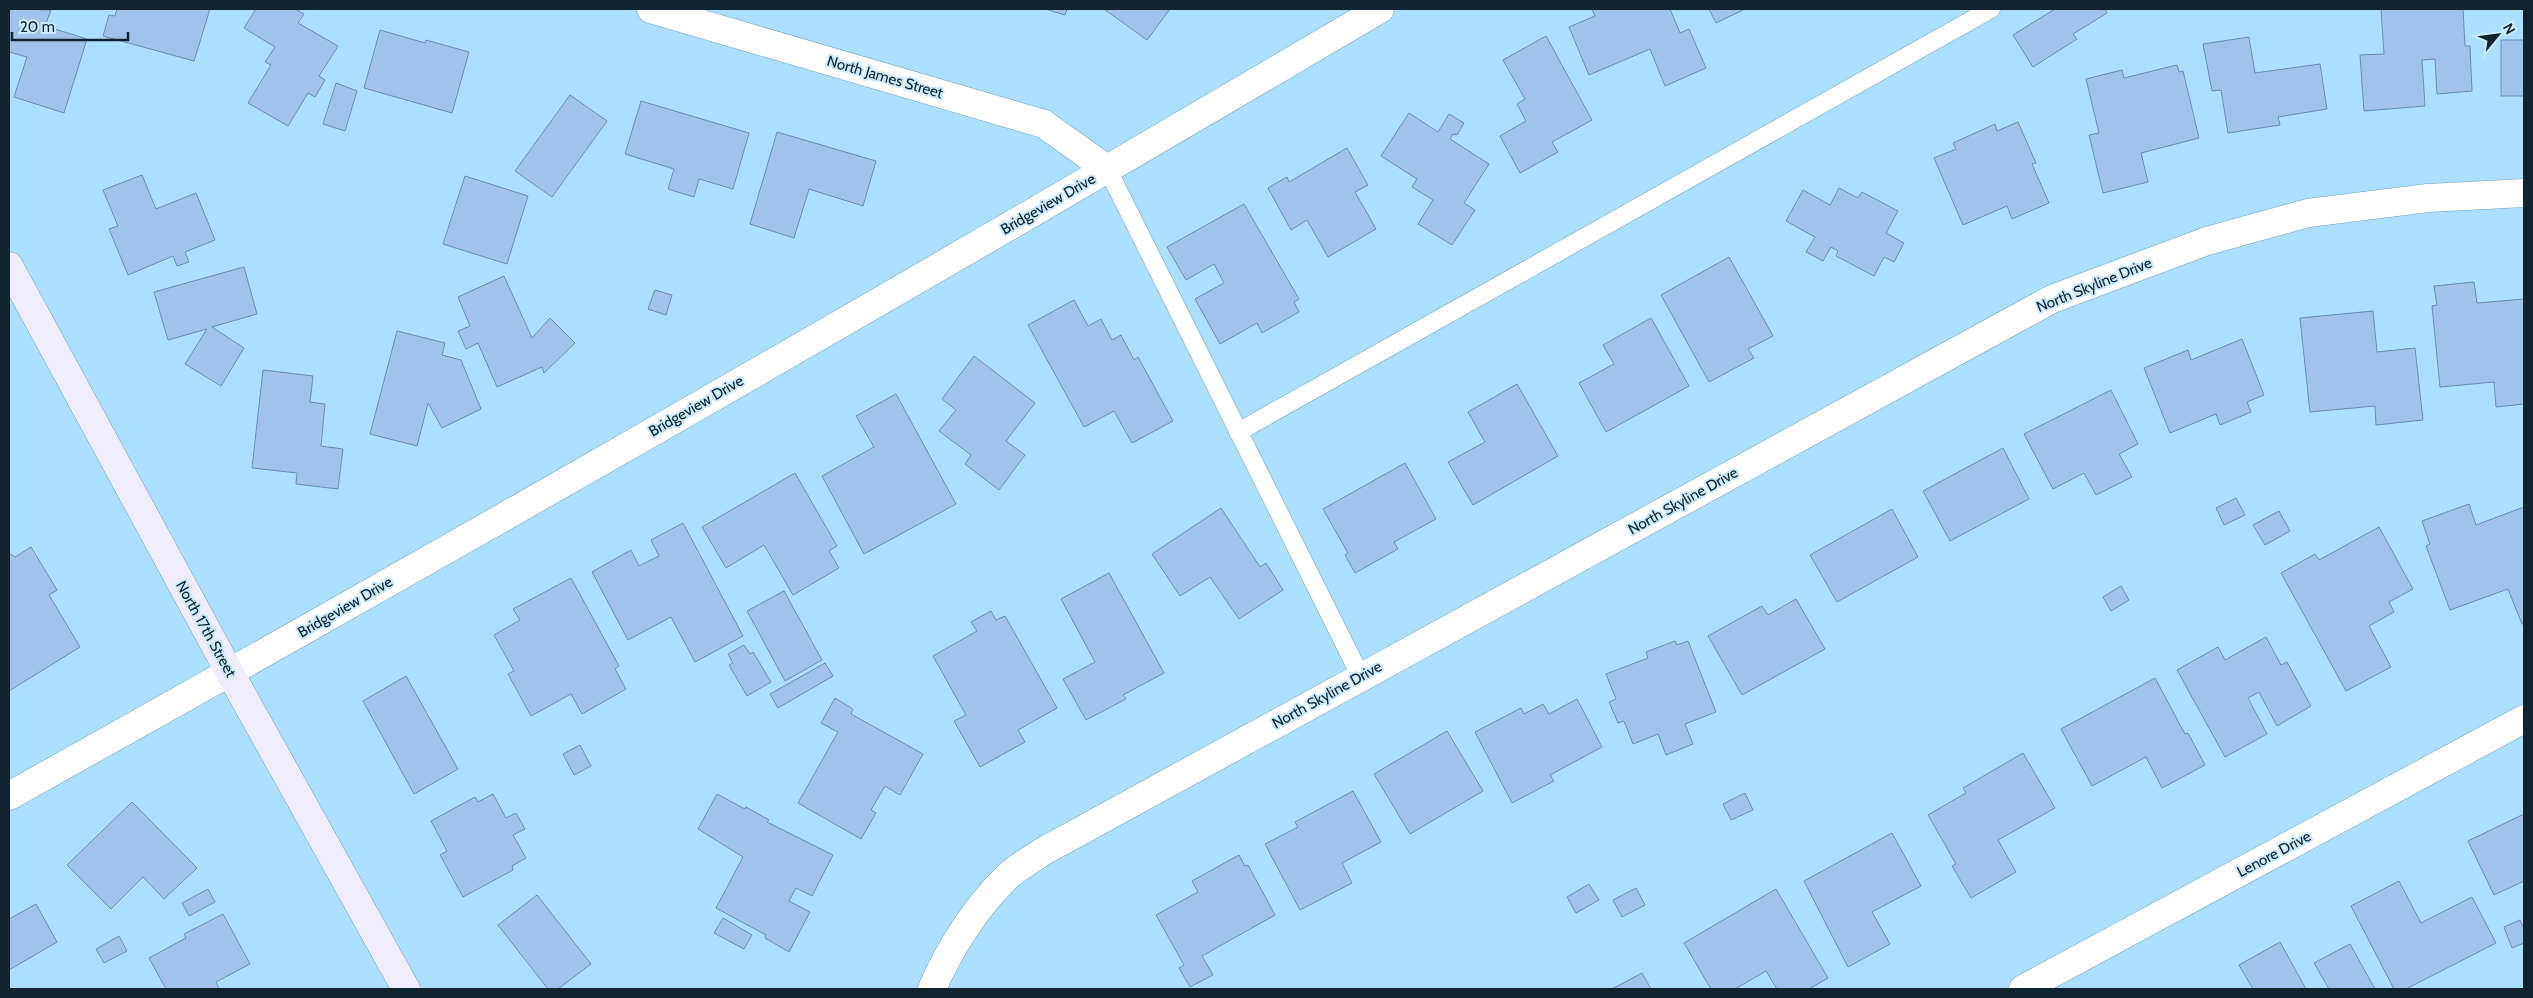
<svg xmlns="http://www.w3.org/2000/svg" width="2533" height="998" viewBox="0 0 2533 998" font-family="Cabin,sans-serif">
  <rect width="100%" height="100%" fill="#abdffd"/>
  <g fill="#a1c2ea" stroke="#6c8cb2">
    <path d="M 9,9 L 51,10 L 45,26 L 87,39 L 64,113 L 14,97 L 27,57 L 9,52 Z"/>
    <path d="M 117,9 L 210,9 L 194,61 L 103,36 L 109,15 L 115,16 Z"/>
    <path d="M 256,9 L 295,9 L 304,14 L 298,23 L 338,46 L 319,76 L 325,80 L 315,97 L 308,93 L 288,126 L 248,103 L 271,65 L 265,62 L 275,47 L 244,28 Z"/>
    <path d="M 1045,9 L 1067,9 L 1065,15 Z"/>
    <path d="M 1104,9 L 1170,9 L 1147,40 Z"/>
    <path d="M 1592,9 L 1670,9 L 1680,33 L 1689,29 L 1706,68 L 1665,86 L 1650,49 L 1589,75 L 1569,27 L 1595,16 Z"/>
    <path d="M 1709,9 L 1745,9 L 1716,23 Z"/>
    <path d="M 2055,9 L 2105,9 L 2107,13 L 2073,34 L 2077,39 L 2033,67 L 2013,35 Z"/>
    <path d="M 2381,9 L 2463,9 L 2465,46 L 2470,46 L 2472,91 L 2437,94 L 2435,59 L 2422,60 L 2425,106 L 2364,111 L 2360,55 L 2384,54 Z"/>
    <path d="M 380,30 L 425,43 L 426,40 L 469,52 L 452,113 L 364,88 Z"/>
    <path d="M 1546,36 L 1592,120 L 1552,142 L 1558,152 L 1520,173 L 1500,136 L 1526,121 L 1517,104 L 1525,99 L 1503,60 Z"/>
    <path d="M 2249,37 L 2255,73 L 2320,64 L 2327,109 L 2278,117 L 2280,125 L 2228,133 L 2221,90 L 2212,91 L 2203,44 Z"/>
    <rect x="2501" y="40" width="23" height="56"/>
    <path d="M 2177,65 L 2179,72 L 2183,71 L 2199,138 L 2141,153 L 2148,182 L 2103,193 L 2089,135 L 2099,133 L 2086,79 L 2122,70 L 2124,78 Z"/>
    <path d="M 336,83 L 357,91 L 345,131 L 323,124 Z"/>
    <path d="M 570,95 L 607,121 L 552,197 L 515,171 Z"/>
    <path d="M 641,101 L 749,133 L 733,189 L 699,179 L 694,197 L 668,189 L 674,169 L 625,154 Z"/>
    <path d="M 1409,113 L 1438,132 L 1449,114 L 1464,123 L 1457,135 L 1453,134 L 1450,139 L 1489,164 L 1464,203 L 1475,210 L 1452,245 L 1418,224 L 1433,200 L 1412,187 L 1417,179 L 1381,156 Z"/>
    <path d="M 2018,122 L 2036,163 L 2032,164 L 2049,203 L 2012,219 L 2007,206 L 1963,225 L 1934,158 L 1956,149 L 1953,143 L 1995,124 L 1997,131 Z"/>
    <path d="M 777,132 L 876,161 L 863,206 L 809,189 L 794,238 L 750,224 Z"/>
    <path d="M 1347,148 L 1368,185 L 1355,192 L 1376,229 L 1328,257 L 1307,220 L 1291,230 L 1268,188 L 1287,177 L 1289,182 Z"/>
    <path d="M 142,175 L 156,209 L 196,193 L 215,240 L 185,252 L 189,262 L 177,266 L 173,256 L 128,275 L 109,229 L 118,226 L 103,190 Z"/>
    <path d="M 465,176 L 528,196 L 507,264 L 443,244 Z"/>
    <path d="M 1839,188 L 1858,198 L 1862,192 L 1898,211 L 1886,233 L 1904,243 L 1894,262 L 1884,257 L 1874,276 L 1836,256 L 1838,251 L 1831,247 L 1823,261 L 1806,252 L 1815,237 L 1786,221 L 1803,190 L 1830,205 Z"/>
    <path d="M 1244,204 L 1299,299 L 1294,302 L 1299,312 L 1262,333 L 1257,323 L 1220,344 L 1195,299 L 1224,283 L 1214,264 L 1186,280 L 1167,247 Z"/>
    <path d="M 1729,257 L 1773,336 L 1748,349 L 1754,358 L 1709,382 L 1661,295 Z"/>
    <path d="M 244,267 L 257,314 L 212,327 L 244,348 L 221,386 L 185,364 L 207,329 L 168,340 L 154,292 Z"/>
    <path d="M 504,276 L 532,338 L 550,318 L 575,343 L 544,373 L 542,367 L 497,387 L 478,343 L 466,349 L 458,331 L 470,326 L 458,297 Z"/>
    <path d="M 2474,282 L 2477,303 L 2524,299 L 2524,404 L 2496,407 L 2494,382 L 2440,387 L 2432,306 L 2437,305 L 2434,286 Z"/>
    <path d="M 655,290 L 672,295 L 666,315 L 648,309 Z"/>
    <path d="M 1074,300 L 1088,326 L 1101,319 L 1112,340 L 1121,335 L 1134,360 L 1138,357 L 1173,421 L 1132,443 L 1114,411 L 1084,427 L 1028,325 Z"/>
    <path d="M 2373,311 L 2377,352 L 2415,348 L 2423,420 L 2376,425 L 2375,406 L 2310,412 L 2300,318 Z"/>
    <path d="M 1651,318 L 1689,386 L 1606,432 L 1579,383 L 1614,364 L 1603,345 Z"/>
    <path d="M 397,331 L 445,343 L 442,355 L 461,360 L 481,409 L 442,428 L 428,403 L 417,446 L 370,434 Z"/>
    <path d="M 2242,339 L 2264,395 L 2247,402 L 2251,412 L 2220,425 L 2216,414 L 2170,433 L 2144,368 L 2188,350 L 2191,360 Z"/>
    <path d="M 974,356 L 1035,403 L 1006,441 L 1025,455 L 999,490 L 965,464 L 971,455 L 939,431 L 956,410 L 942,399 Z"/>
    <path d="M 263,370 L 313,376 L 310,402 L 325,404 L 321,446 L 343,449 L 338,489 L 296,484 L 297,473 L 252,468 Z"/>
    <path d="M 1517,384 L 1558,456 L 1473,505 L 1448,462 L 1485,442 L 1468,412 Z"/>
    <path d="M 2111,390 L 2138,444 L 2119,454 L 2132,477 L 2096,495 L 2084,473 L 2053,489 L 2024,434 Z"/>
    <path d="M 896,394 L 956,504 L 864,554 L 822,476 L 874,447 L 856,416 Z"/>
    <path d="M 2003,448 L 2029,499 L 1950,541 L 1923,491 Z"/>
    <path d="M 1405,463 L 1436,519 L 1394,542 L 1398,549 L 1355,573 L 1345,555 L 1348,553 L 1323,509 Z"/>
    <path d="M 795,473 L 837,546 L 829,551 L 839,568 L 793,595 L 764,545 L 726,568 L 702,527 Z"/>
    <path d="M 2236,498 L 2245,515 L 2224,525 L 2216,508 Z"/>
    <path d="M 2469,504 L 2476,525 L 2524,507 L 2524,624 L 2522,624 L 2508,589 L 2450,610 L 2426,546 L 2430,544 L 2422,521 Z"/>
    <path d="M 1221,508 L 1260,567 L 1266,563 L 1283,590 L 1239,619 L 1210,577 L 1180,596 L 1152,554 Z"/>
    <path d="M 1892,509 L 1918,557 L 1837,602 L 1810,555 Z"/>
    <path d="M 2279,511 L 2290,531 L 2265,545 L 2253,525 Z"/>
    <path d="M 683,523 L 743,636 L 695,662 L 671,617 L 628,640 L 592,572 L 631,550 L 639,566 L 659,556 L 651,540 Z"/>
    <path d="M 2379,527 L 2413,589 L 2389,602 L 2394,612 L 2369,626 L 2391,667 L 2346,691 L 2281,573 L 2315,554 L 2319,560 Z"/>
    <path d="M 31,547 L 57,590 L 49,595 L 80,647 L 9,691 L 9,553 L 15,557 Z"/>
    <path d="M 1109,573 L 1164,673 L 1123,695 L 1126,699 L 1086,720 L 1063,679 L 1095,662 L 1061,599 Z"/>
    <path d="M 571,578 L 619,666 L 615,669 L 626,689 L 582,714 L 571,694 L 531,716 L 508,674 L 514,671 L 494,635 L 520,620 L 513,609 Z"/>
    <path d="M 2121,586 L 2129,600 L 2111,611 L 2103,597 Z"/>
    <path d="M 784,591 L 822,660 L 785,681 L 747,611 Z"/>
    <path d="M 1796,599 L 1825,649 L 1742,695 L 1708,636 L 1762,606 L 1768,615 Z"/>
    <path d="M 991,611 L 996,620 L 1005,616 L 1057,708 L 1018,730 L 1025,742 L 980,767 L 954,721 L 966,715 L 933,656 L 977,631 L 971,622 Z"/>
    <path d="M 2266,637 L 2281,665 L 2287,662 L 2311,706 L 2277,726 L 2259,692 L 2248,698 L 2267,734 L 2225,757 L 2177,670 L 2218,647 L 2225,660 Z"/>
    <path d="M 1675,641 L 1677,645 L 1688,641 L 1716,712 L 1685,724 L 1693,744 L 1666,755 L 1658,734 L 1633,744 L 1624,721 L 1618,723 L 1609,702 L 1616,699 L 1606,674 L 1648,658 L 1646,652 Z"/>
    <path d="M 744,645 L 750,654 L 753,652 L 771,682 L 747,696 L 729,665 L 733,663 L 728,654 Z"/>
    <path d="M 825,663 L 833,676 L 778,708 L 770,694 Z"/>
    <path d="M 406,676 L 458,769 L 414,794 L 363,701 Z"/>
    <path d="M 2155,678 L 2185,734 L 2188,733 L 2205,765 L 2162,788 L 2146,757 L 2092,786 L 2061,729 Z"/>
    <path d="M 835,698 L 853,709 L 851,714 L 923,754 L 900,795 L 885,786 L 871,810 L 876,813 L 861,839 L 798,803 L 838,732 L 821,723 Z"/>
    <path d="M 1577,699 L 1602,747 L 1550,775 L 1554,781 L 1512,803 L 1475,732 L 1521,708 L 1524,714 L 1543,704 L 1549,714 Z"/>
    <path d="M 1447,731 L 1483,791 L 1410,834 L 1374,774 Z"/>
    <path d="M 580,745 L 591,766 L 574,775 L 563,754 Z"/>
    <path d="M 2023,753 L 2055,808 L 1998,840 L 2016,872 L 1971,898 L 1952,866 L 1956,864 L 1928,815 L 1966,793 L 1963,788 Z"/>
    <path d="M 1353,791 L 1381,842 L 1342,863 L 1352,883 L 1300,910 L 1265,844 L 1298,827 L 1295,822 Z"/>
    <path d="M 1745,793 L 1753,810 L 1731,820 L 1723,804 Z"/>
    <path d="M 493,794 L 506,818 L 516,813 L 525,829 L 513,835 L 526,858 L 512,866 L 513,870 L 463,897 L 440,855 L 447,851 L 431,821 L 475,797 L 478,802 Z"/>
    <path d="M 717,794 L 745,809 L 746,807 L 769,820 L 767,822 L 833,855 L 812,896 L 796,888 L 789,901 L 810,912 L 789,952 L 765,938 L 766,935 L 716,908 L 743,857 L 698,829 Z"/>
    <path d="M 132,802 L 197,868 L 164,899 L 143,877 L 111,909 L 67,865 Z"/>
    <path d="M 2524,814 L 2524,881 L 2494,895 L 2468,841 Z"/>
    <path d="M 1892,833 L 1921,886 L 1872,912 L 1890,944 L 1848,967 L 1804,881 Z"/>
    <path d="M 1239,855 L 1245,866 L 1248,865 L 1275,915 L 1202,956 L 1213,975 L 1190,987 L 1179,968 L 1184,965 L 1156,915 L 1198,892 L 1192,881 Z"/>
    <path d="M 2399,881 L 2421,923 L 2472,897 L 2496,943 L 2406,989 L 2394,989 L 2351,906 Z"/>
    <path d="M 1589,884 L 1599,900 L 1576,913 L 1567,897 Z"/>
    <path d="M 1636,888 L 1645,905 L 1622,917 L 1613,900 Z"/>
    <path d="M 208,889 L 215,902 L 189,916 L 182,903 Z"/>
    <path d="M 1776,889 L 1828,978 L 1809,989 L 1777,989 L 1766,971 L 1735,989 L 1711,989 L 1684,943 Z"/>
    <path d="M 537,895 L 591,964 L 558,989 L 548,989 L 498,925 Z"/>
    <path d="M 36,904 L 57,942 L 9,970 L 9,919 Z"/>
    <path d="M 223,914 L 250,964 L 216,982 L 219,989 L 166,989 L 149,958 L 186,938 L 184,934 Z"/>
    <path d="M 723,918 L 752,935 L 744,949 L 714,933 Z"/>
    <path d="M 2520,920 L 2524,929 L 2524,943 L 2512,948 L 2504,927 Z"/>
    <path d="M 119,936 L 127,951 L 104,963 L 96,949 Z"/>
    <path d="M 2280,942 L 2306,989 L 2253,989 L 2239,965 Z"/>
    <path d="M 2350,944 L 2375,989 L 2329,989 L 2314,963 Z"/>
    <path d="M 1642,973 L 1651,989 L 1612,989 Z"/>
  </g>
  <g fill="none" stroke-linecap="round" stroke-linejoin="round">
    <g stroke="#70a3bf" stroke-width="19">
      <g id="lane">
        <path d="M 1108,170 L 1361,677"/>
        <path d="M 1238,432 L 1991,9"/>
      </g>
    </g>
    <g stroke="#70a3bf" stroke-width="29">
      <g id="street">
        <path d="M 651,9 L 1044,124 L 1108,170"/>
        <path d="M 9,796 C 469,539 926,277 1380,9"/>
        <path d="M 932,989 C 949,949 976,907 1007,877 C 1017,867 1031,860 1042,852 L 2052,299 L 2207,241 L 2308,213 L 2428,198 L 2524,193"/>
        <path d="M 2023,989 L 2524,719"/>
      </g>
    </g>
    <g stroke="#70a3bf" stroke-width="29">
      <path id="secondary" d="M 9,266 L 230,673 L 406,989"/>
    </g>
    <use href="#lane" stroke="#fff" stroke-width="18"/>
    <use href="#street" stroke="#fff" stroke-width="28"/>
    <use href="#secondary" stroke="#efecfb" stroke-width="28"/>
  </g>
  <g text-anchor="middle" stroke-width="4" stroke-linejoin="round" paint-order="stroke">
    <g font-size="15" fill="#0f242f" stroke="#cae9fb">
      <text transform="translate(885 77) rotate(16)" y="5">North James Street</text>
      <text transform="translate(1048 204) rotate(-30)" y="5">Bridgeview Drive</text>
      <text transform="translate(2094 285) rotate(-22)" y="5">North Skyline Drive</text>
      <text transform="translate(696 406) rotate(-30)" y="5">Bridgeview Drive</text>
      <text transform="translate(1683 501) rotate(-29)" y="5">North Skyline Drive</text>
      <text transform="translate(345 607) rotate(-30)" y="5">Bridgeview Drive</text>
      <text transform="translate(206 629) rotate(61)" y="5">North 17th Street</text>
      <text transform="translate(1327 695) rotate(-29)" y="5">North Skyline Drive</text>
      <text transform="translate(2274 854) rotate(-28)" y="5">Lenore Drive</text>
    </g>
  </g>
  <rect width="2533" height="998" fill="none" stroke="#0f242f" stroke-width="20"/>
  <g transform="translate(2498 35) rotate(61)" stroke="#cae9fb" stroke-width="4" paint-order="stroke">
  <path d="M0-4L9 19L0 12L-9 19Z" fill="#0f242f"/>
  <text y="-8" font-size="14" font-weight="bold" text-anchor="middle" fill="#0f242f">N</text>
  </g>
  <path d="M12 32v8h116v-8" fill="none" stroke="#0f242f" stroke-width="2.5"/>
  <text x="20" y="32" font-size="15" fill="#0f242f" stroke="#cae9fb" stroke-width="4" paint-order="stroke">20 m</text>
</svg>
